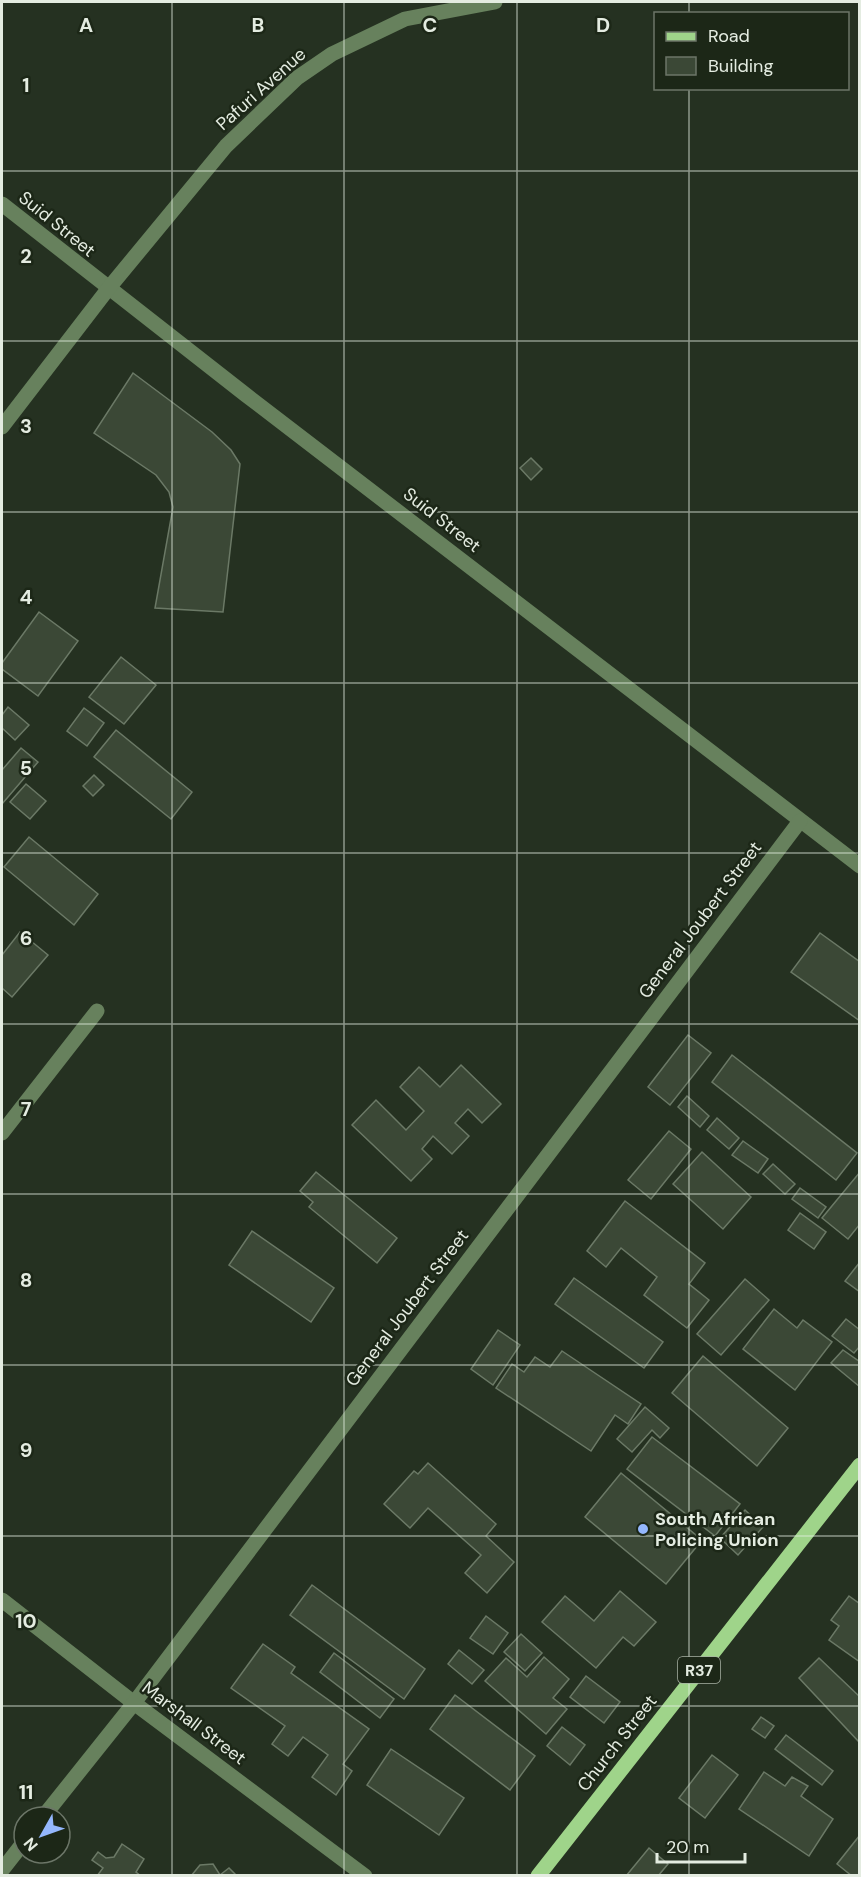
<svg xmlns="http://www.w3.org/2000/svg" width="861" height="1877" viewBox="0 0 861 1877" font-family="'DM Sans',sans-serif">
  <rect width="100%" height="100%" fill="#253121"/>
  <g fill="#3b4836" stroke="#6b7966" stroke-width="1.5">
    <path d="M 133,373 L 212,432 L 231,450 L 240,464 L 223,612 L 155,608 L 173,507 L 169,492 L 156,475 L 94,433 Z"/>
    <path d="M 531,458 L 542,469 L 531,480 L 520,468 Z"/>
    <path d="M 39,612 L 78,641 L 38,696 L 2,669 L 2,663 Z"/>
    <path d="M 121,657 L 156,685 L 124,724 L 89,697 Z"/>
    <path d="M 8,707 L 29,725 L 15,740 L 2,728 L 2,715 Z"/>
    <path d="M 84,708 L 104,723 L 87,746 L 67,731 Z"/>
    <path d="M 116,730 L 192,792 L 171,819 L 94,757 Z"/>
    <path d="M 21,748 L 38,762 L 2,804 L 2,770 Z"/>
    <path d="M 94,775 L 104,785 L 93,796 L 83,786 Z"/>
    <path d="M 26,784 L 46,801 L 30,819 L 10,802 Z"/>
    <path d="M 29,837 L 98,894 L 74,925 L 4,867 Z"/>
    <path d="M 20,932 L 48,955 L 12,997 L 2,988 L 2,955 Z"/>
    <path d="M 820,933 L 860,962 L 860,1021 L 791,972 Z"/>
    <path d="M 688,1035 L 711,1053 L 670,1105 L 648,1087 Z"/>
    <path d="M 732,1055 L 857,1153 L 836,1180 L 712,1082 Z"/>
    <path d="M 461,1065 L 501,1104 L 482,1123 L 468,1109 L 455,1123 L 469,1136 L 452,1154 L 433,1136 L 422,1149 L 432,1159 L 411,1181 L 352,1125 L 376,1100 L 406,1130 L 424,1111 L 400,1087 L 419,1067 L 440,1087 Z"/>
    <path d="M 687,1096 L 709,1116 L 700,1127 L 678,1107 Z"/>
    <path d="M 717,1118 L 739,1138 L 729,1149 L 707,1130 Z"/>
    <path d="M 669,1131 L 691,1149 L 651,1199 L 628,1180 Z"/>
    <path d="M 743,1141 L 768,1159 L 758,1173 L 732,1155 Z"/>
    <path d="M 702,1152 L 751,1197 L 723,1229 L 673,1184 Z"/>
    <path d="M 773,1164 L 795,1184 L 785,1194 L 763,1174 Z"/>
    <path d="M 316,1172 L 397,1238 L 377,1263 L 309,1207 L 313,1202 L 300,1191 Z"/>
    <path d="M 860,1172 L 860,1224 L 848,1239 L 822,1218 Z"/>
    <path d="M 800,1188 L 826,1207 L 818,1218 L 792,1199 Z"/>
    <path d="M 625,1201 L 705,1263 L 689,1284 L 709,1300 L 687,1328 L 644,1295 L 657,1277 L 621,1248 L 606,1267 L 587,1251 Z"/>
    <path d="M 800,1213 L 826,1232 L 814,1249 L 788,1230 Z"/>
    <path d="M 252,1231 L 334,1288 L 311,1322 L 229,1265 Z"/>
    <path d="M 860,1262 L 860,1292 L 845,1281 Z"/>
    <path d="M 574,1278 L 663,1342 L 644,1368 L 555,1304 Z"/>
    <path d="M 745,1279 L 769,1300 L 721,1355 L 697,1334 Z"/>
    <path d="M 774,1309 L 797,1328 L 803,1320 L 832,1342 L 795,1390 L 743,1349 Z"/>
    <path d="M 846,1319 L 860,1330 L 860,1346 L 854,1353 L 832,1336 Z"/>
    <path d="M 498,1330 L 520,1345 L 493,1385 L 471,1369 Z"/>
    <path d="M 843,1350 L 860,1362 L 860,1387 L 831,1363 Z"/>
    <path d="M 562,1351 L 641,1404 L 628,1424 L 615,1415 L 591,1451 L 496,1388 L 512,1364 L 524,1372 L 535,1357 L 550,1367 Z"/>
    <path d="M 703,1356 L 788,1428 L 757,1466 L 672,1393 Z"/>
    <path d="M 645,1407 L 669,1428 L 660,1438 L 652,1430 L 632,1452 L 617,1439 Z"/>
    <path d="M 652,1437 L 740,1504 L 715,1536 L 627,1469 Z"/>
    <path d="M 428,1463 L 496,1524 L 486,1536 L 514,1562 L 487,1593 L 465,1573 L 481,1555 L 428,1508 L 410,1528 L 384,1504 L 414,1471 L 418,1474 Z"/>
    <path d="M 621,1473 L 702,1540 L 666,1584 L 585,1517 Z"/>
    <path d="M 745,1510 L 763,1527 L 738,1555 L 720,1538 Z"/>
    <path d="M 312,1585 L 425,1669 L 404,1699 L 290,1615 Z"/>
    <path d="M 620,1591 L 656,1622 L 634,1646 L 623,1637 L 596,1668 L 542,1622 L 565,1596 L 594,1621 Z"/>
    <path d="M 849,1596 L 860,1604 L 860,1662 L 829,1640 L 839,1626 L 831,1620 Z"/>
    <path d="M 486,1616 L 508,1633 L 493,1654 L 470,1638 Z"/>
    <path d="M 521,1634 L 542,1653 L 525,1671 L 504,1652 Z"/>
    <path d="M 263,1644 L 295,1667 L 291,1673 L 369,1729 L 343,1764 L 352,1771 L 336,1795 L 312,1777 L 328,1755 L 303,1737 L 288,1756 L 272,1744 L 285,1726 L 231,1688 Z"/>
    <path d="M 459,1650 L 484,1670 L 472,1684 L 448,1664 Z"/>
    <path d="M 334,1653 L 394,1699 L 380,1718 L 320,1672 Z"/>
    <path d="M 544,1657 L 569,1679 L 553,1698 L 567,1709 L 546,1734 L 485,1681 L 506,1658 L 527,1677 Z"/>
    <path d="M 819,1658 L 860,1697 L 860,1743 L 799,1678 Z"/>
    <path d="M 586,1676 L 620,1702 L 604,1723 L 570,1697 Z"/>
    <path d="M 455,1695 L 535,1756 L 510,1790 L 430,1729 Z"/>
    <path d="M 761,1717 L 774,1726 L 765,1738 L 752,1729 Z"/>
    <path d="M 562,1727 L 585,1745 L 570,1765 L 547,1746 Z"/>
    <path d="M 786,1735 L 833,1771 L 822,1785 L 775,1749 Z"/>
    <path d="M 391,1749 L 464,1798 L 439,1835 L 367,1785 Z"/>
    <path d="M 712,1755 L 738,1775 L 705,1818 L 679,1798 Z"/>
    <path d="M 764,1772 L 785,1786 L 792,1777 L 808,1786 L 801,1796 L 833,1819 L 809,1856 L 739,1809 Z"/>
    <path d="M 860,1835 L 860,1876 L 852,1876 L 837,1864 Z"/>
    <path d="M 122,1844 L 144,1859 L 136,1872 L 141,1876 L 97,1876 L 103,1868 L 92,1860 L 98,1852 L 106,1858 L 114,1857 Z"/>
    <path d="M 649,1848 L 668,1864 L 658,1876 L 626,1876 Z"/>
    <path d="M 213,1864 L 220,1875 L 229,1868 L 237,1876 L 191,1876 L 200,1865 Z"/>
  </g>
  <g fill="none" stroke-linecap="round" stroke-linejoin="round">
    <g stroke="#67815d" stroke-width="15">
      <path d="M 2,204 L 246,395 L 860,866"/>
      <path d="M 2,427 L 108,289 L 226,146 L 297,78 L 332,54 L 405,19 L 495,2"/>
      <path d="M 2,1133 L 97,1011"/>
      <path d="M 2,1600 L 134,1703 L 365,1876"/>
      <path d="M 43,1817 L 134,1703 L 800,821"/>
      <path d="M 2,1870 L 24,1842"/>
    </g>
    <path stroke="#9fd48a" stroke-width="15" d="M 538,1876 L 860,1465"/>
  </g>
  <path fill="none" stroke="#e4ece1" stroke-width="1.5" stroke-opacity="0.55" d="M 172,2 L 172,1876M 344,2 L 344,1876M 517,2 L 517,1876M 689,2 L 689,14M 689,88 L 689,1876M 2,171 L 860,171M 2,341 L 860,341M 2,512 L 860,512M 2,683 L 860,683M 2,853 L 860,853M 2,1024 L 860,1024M 2,1194 L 860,1194M 2,1365 L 860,1365M 2,1536 L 860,1536M 2,1706 L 860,1706"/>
  <circle fill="#94b7fd" stroke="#1c2717" stroke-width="2" cx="643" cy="1529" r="6"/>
  <g text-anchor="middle" stroke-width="5" stroke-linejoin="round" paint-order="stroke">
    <rect fill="#1c2717" stroke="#a8b1a4" stroke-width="1.5" x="678" y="1657" width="42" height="26" rx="4.5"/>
    <g font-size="16" font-weight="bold" fill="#e4ece1">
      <text x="699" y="1676">R37</text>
    </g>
    <g font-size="18" fill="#e4ece1" stroke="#1c2717">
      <text transform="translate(261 89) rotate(-42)" y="6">Pafuri Avenue</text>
      <text transform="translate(57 224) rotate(39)" y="6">Suid Street</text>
      <text transform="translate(442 520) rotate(38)" y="6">Suid Street</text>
      <text transform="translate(700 920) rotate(-53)" y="6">General Joubert Street</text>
      <text transform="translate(407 1308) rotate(-53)" y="6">General Joubert Street</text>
      <text transform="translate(194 1723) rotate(37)" y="6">Marshall Street</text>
      <text transform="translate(617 1743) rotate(-52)" y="6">Church Street</text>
    </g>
    <g font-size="18" font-weight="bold" fill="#e4ece1" stroke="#1c2717" text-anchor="start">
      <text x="655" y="1525">South African<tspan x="655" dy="21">Policing Union</tspan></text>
    </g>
  </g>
  <g font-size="20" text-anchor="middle" font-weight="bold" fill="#e4ece1" stroke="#1c2717" stroke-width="5" stroke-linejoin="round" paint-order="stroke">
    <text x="86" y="32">A</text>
    <text x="258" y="32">B</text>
    <text x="430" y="32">C</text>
    <text x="603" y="32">D</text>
    <text x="26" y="92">1</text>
    <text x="26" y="263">2</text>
    <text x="26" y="433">3</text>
    <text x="26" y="604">4</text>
    <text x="26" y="775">5</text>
    <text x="26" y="945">6</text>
    <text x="26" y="1116">7</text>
    <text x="26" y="1287">8</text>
    <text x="26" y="1457">9</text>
    <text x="26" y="1628">10</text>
    <text x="26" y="1799">11</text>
  </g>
  <rect width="861" height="1877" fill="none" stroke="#e4ece1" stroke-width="6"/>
  <rect x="654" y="12" width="195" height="78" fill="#1c2717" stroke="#6c7668" stroke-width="1.5"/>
  <rect x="666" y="32" width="30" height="9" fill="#9fd48a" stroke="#6c7668" stroke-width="1.5"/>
  <text x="708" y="42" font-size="18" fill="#e4ece1">Road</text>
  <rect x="666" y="57" width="30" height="18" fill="#3b4836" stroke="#6c7668" stroke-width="1.5"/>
  <text x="708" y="72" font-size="18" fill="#e4ece1">Building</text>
  <g transform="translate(42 1835) rotate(230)"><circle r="28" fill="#1c2717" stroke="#6c7668" stroke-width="1.5"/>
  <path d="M0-4.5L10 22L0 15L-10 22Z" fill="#94b7fd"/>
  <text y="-9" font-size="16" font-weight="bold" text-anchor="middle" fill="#e4ece1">N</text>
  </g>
  <path d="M657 1853v9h88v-9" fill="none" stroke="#e4ece1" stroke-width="3"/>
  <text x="666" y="1853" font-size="18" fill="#e4ece1" stroke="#1c2717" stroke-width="4.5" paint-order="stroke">20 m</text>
</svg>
